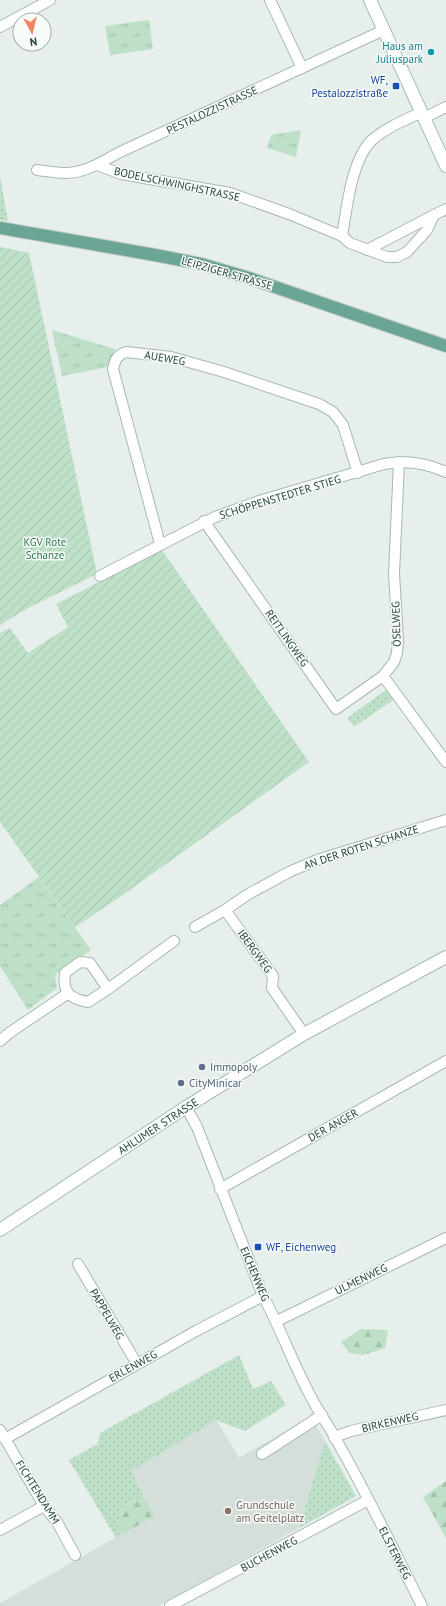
<svg xmlns="http://www.w3.org/2000/svg" width="446" height="1606" viewBox="0 0 446 1606" font-family="'PT Sans',sans-serif">
  <defs>
    <pattern id="grass-dots" width="8" height="8" patternUnits="userSpaceOnUse"><rect width="8" height="8" fill="#bfe0c8"/><path d="M2 2h.1M6 6h.1" fill="none" stroke="#a4c1ad" stroke-width="1.8" stroke-linecap="round"/></pattern>
    <pattern id="forest-firs" width="22" height="20" patternUnits="userSpaceOnUse"><rect width="22" height="20" fill="#bfe0c8"/><path d="M5 1l3.5 6h-7zM16 11l3.5 6h-7z" fill="#a4c1ad"/></pattern>
    <pattern id="park-tufts" width="24" height="20" patternUnits="userSpaceOnUse"><rect width="24" height="20" fill="#bfe0c8"/><path d="M3 7l-1-3M5 7V3M7 7l1-3M15 17l-1-3M17 17v-4M19 17l1-3" fill="none" stroke="#a4c1ad"/></pattern>
    <pattern id="garden-furrows" width="10" height="10" patternUnits="userSpaceOnUse"><rect width="10" height="10" fill="#bfe0c8"/><path d="M-1 1l2-2M0 10L10 0M9 11l2-2" fill="none" stroke="#a4c1ad"/></pattern>
  </defs>
  <rect width="100%" height="100%" fill="#e6efeb"/>
  <path fill="#d4dfda" d="M 311,1416 L 325,1441 L 299,1528 L 159,1606 L 0,1606 L 0,1603 L 154,1516 L 131,1471 L 216,1419 L 239,1458 Z"/>
  <g fill="url(#grass-dots)">
    <path d="M 0,176 L 8,221 L 0,220 Z"/>
    <path d="M 389,688 L 396,698 L 354,727 L 347,718 Z"/>
    <path d="M 239,1355 L 253,1389 L 271,1381 L 286,1405 L 245,1431 L 216,1420 L 131,1471 L 144,1497 L 125,1504 L 116,1527 L 119,1536 L 116,1538 L 69,1460 L 98,1444 L 100,1433 Z"/>
    <path d="M 325,1441 L 356,1496 L 299,1528 Z"/>
  </g>
  <g fill="url(#forest-firs)">
    <path d="M 361,1329 L 388,1330 L 385,1348 L 363,1355 L 349,1353 L 341,1342 Z"/>
    <path d="M 446,1481 L 446,1538 L 423,1497 Z"/>
    <path d="M 144,1497 L 155,1516 L 119,1536 L 116,1527 L 125,1504 Z"/>
  </g>
  <g fill="url(#park-tufts)">
    <path d="M 149,20 L 153,49 L 110,55 L 105,26 Z"/>
    <path d="M 301,130 L 296,157 L 267,148 L 271,135 Z"/>
    <path d="M 52,330 L 115,349 L 108,367 L 62,376 Z"/>
    <path d="M 39,877 L 91,950 L 55,975 L 57,988 L 28,1010 L 0,966 L 0,905 Z"/>
  </g>
  <g fill="url(#garden-furrows)">
    <path d="M 0,247 L 29,253 L 97,574 L 28,608 L 0,625 Z"/>
    <path d="M 162,550 L 309,762 L 120,897 L 75,927 L 0,822 L 0,633 L 10,628 L 28,653 L 68,627 L 56,604 Z"/>
  </g>
  <g fill="none" stroke-linecap="round" stroke-linejoin="round">
    <g stroke="#a8b8b2" stroke-width="12">
      <g id="street">
        <path d="M 270,0 L 302,68"/>
        <path d="M 0,27 L 50,0"/>
        <path d="M 424,118 L 446,107"/>
        <path d="M 97,165 L 121,174 L 230,193 L 289,214 L 342,236 L 350,243 L 387,257 L 397,257 L 407,252 L 427,230 L 434,215 L 367,250"/>
        <path d="M 37,170 C 46,171 56,173 65,173 C 85,173 102,162 118,153 L 384,30"/>
        <path d="M 434,215 L 446,209"/>
        <path d="M 342,236 C 347,208 351,162 371,141 C 385,128 405,120 422,112"/>
        <path d="M 399,462 L 394,574 L 398,640 L 397,653 L 394,662 L 383,676 L 446,762"/>
        <path d="M 204,521 L 336,709 L 383,676"/>
        <path d="M 160,544 L 113,369 C 115,360 117,355 126,352 L 171,357 L 224,372 L 319,404 L 333,412 L 343,425 L 358,473"/>
        <path d="M 100,576 L 215,517 L 259,501 L 384,464 C 406,460 426,463 446,472"/>
        <path d="M 225,910 L 273,976 L 272,988 L 304,1034"/>
        <path d="M 195,927 L 225,910 L 247,895 L 289,872 L 317,860 L 446,820"/>
        <path d="M 80,962 L 90,963 L 108,989 L 88,1002 C 70,999 62,992 65,973 Z"/>
        <path d="M 108,989 L 174,941"/>
        <path d="M 0,1041 L 9,1033 L 67,994"/>
        <path d="M 186,1107 L 197,1127 L 263,1296 C 281,1329 293,1364 311,1397 C 318,1411 327,1423 334,1436 C 366,1491 393,1549 422,1606"/>
        <path d="M 220,1189 L 446,1061"/>
        <path d="M 78,1264 L 137,1364"/>
        <path d="M 277,1321 L 446,1238"/>
        <path d="M 0,1430 L 44,1506 L 57,1522 L 75,1555"/>
        <path d="M 334,1437 L 351,1431 L 446,1410"/>
        <path d="M 5,1439 L 196,1331 L 263,1296"/>
        <path d="M 262,1454 L 322,1415"/>
        <path d="M 0,1530 L 44,1506"/>
        <path d="M 170,1606 L 368,1500"/>
      </g>
    </g>
    <g stroke="#a4bbb3" stroke-width="14">
      <g id="secondary">
        <path d="M 370,0 L 446,166"/>
        <path d="M 0,1230 L 186,1107 L 304,1034 L 446,957"/>
      </g>
    </g>
    <g stroke="#c2cac8" stroke-width="14">
      <path id="primary" d="M 0,228 L 155,255 L 201,264 L 249,278 L 446,346"/>
    </g>
    <use href="#street" stroke="#fff" stroke-width="10"/>
    <use href="#secondary" stroke="#fff" stroke-width="12"/>
    <use href="#primary" stroke="#6aa596" stroke-width="12"/>
  </g>
  <circle fill="#0f9aa8" stroke="#f7fbf9" stroke-width="1.5" cx="431" cy="52" r="4"/>
  <g fill="#1a4fb4" stroke="#f7fbf9" stroke-width="1.5">
    <rect x="392" y="82" width="8" height="8" rx="2"/>
    <rect x="254" y="1243" width="8" height="8" rx="2"/>
  </g>
  <g fill="#5c6f8a" stroke="#f7fbf9" stroke-width="1.5">
    <circle cx="202" cy="1067" r="4"/>
    <circle cx="181" cy="1083" r="4"/>
  </g>
  <circle fill="#8d6e63" stroke="#f7fbf9" stroke-width="1.5" cx="228" cy="1511" r="4"/>
  <g text-anchor="middle" stroke-width="3" stroke-linejoin="round" paint-order="stroke">
    <g font-size="11" fill="#0d838f" stroke="#f7fbf9" text-anchor="end">
      <text x="423" y="50">Haus am<tspan x="423" dy="13">Juliuspark</tspan></text>
    </g>
    <g font-size="11" fill="#164399" stroke="#f7fbf9" text-anchor="end">
      <text x="388" y="84">WF,<tspan x="388" dy="13">Pestalozzistraße</tspan></text>
      <text x="266" y="1251" text-anchor="start">WF, Eichenweg</text>
    </g>
    <g font-size="11" fill="#24423a" stroke="#f7fbf9">
      <text transform="translate(212 110) rotate(-25)" y="4">PESTALOZZISTRASSE</text>
      <text transform="translate(177 184) rotate(12)" y="4">BODELSCHWINGHSTRASSE</text>
      <text transform="translate(227 273) rotate(16)" y="4">LEIPZIGER STRASSE</text>
      <text transform="translate(165 358) rotate(10)" y="4">AUEWEG</text>
      <text transform="translate(280 497) rotate(-17)" y="4">SCHÖPPENSTEDTER STIEG</text>
      <text transform="translate(396 624) rotate(-92)" y="4">ÖSELWEG</text>
      <text transform="translate(287 638) rotate(55)" y="4">REITLINGWEG</text>
      <text transform="translate(361 847) rotate(-18)" y="4">AN DER ROTEN SCHANZE</text>
      <text transform="translate(255 951) rotate(54)" y="4">IBERGWEG</text>
      <text transform="translate(333 1125) rotate(-29)" y="4">DER ANGER</text>
      <text transform="translate(158 1126) rotate(-33)" y="4">AHLUMER STRASSE</text>
      <text transform="translate(255 1274) rotate(67)" y="4">EICHENWEG</text>
      <text transform="translate(361 1279) rotate(-26)" y="4">ULMENWEG</text>
      <text transform="translate(107 1314) rotate(60)" y="4">PAPPELWEG</text>
      <text transform="translate(133 1366) rotate(-29)" y="4">ERLENWEG</text>
      <text transform="translate(390 1422) rotate(-13)" y="4">BIRKENWEG</text>
      <text transform="translate(38 1492) rotate(58)" y="4">FICHTENDAMM</text>
      <text transform="translate(395 1553) rotate(63)" y="4">ELSTERWEG</text>
      <text transform="translate(269 1554) rotate(-28)" y="4">BUCHENWEG</text>
    </g>
    <g font-size="11" fill="#2d7a4b" stroke="#f7fbf9">
      <text x="45" y="546">KGV Rote<tspan x="45" dy="13">Schanze</tspan></text>
    </g>
    <g font-size="11" fill="#4e5e75" stroke="#f7fbf9" text-anchor="start">
      <text x="210" y="1071">Immopoly</text>
      <text x="189" y="1087">CityMinicar</text>
    </g>
    <g font-size="11" fill="#785e54" stroke="#f7fbf9" text-anchor="start">
      <text x="236" y="1509">Grundschule<tspan x="236" dy="13">am Geitelplatz</tspan></text>
    </g>
  </g>
  <g transform="translate(32 32) rotate(172)"><circle r="19" fill="#f7fbf9" stroke="#a3b1ad"/>
  <path d="M0-3L7 15L0 10L-7 15Z" fill="#f4845f"/>
  <text y="-6" font-size="11" font-weight="bold" text-anchor="middle" fill="#24423a">N</text>
  </g>
</svg>
